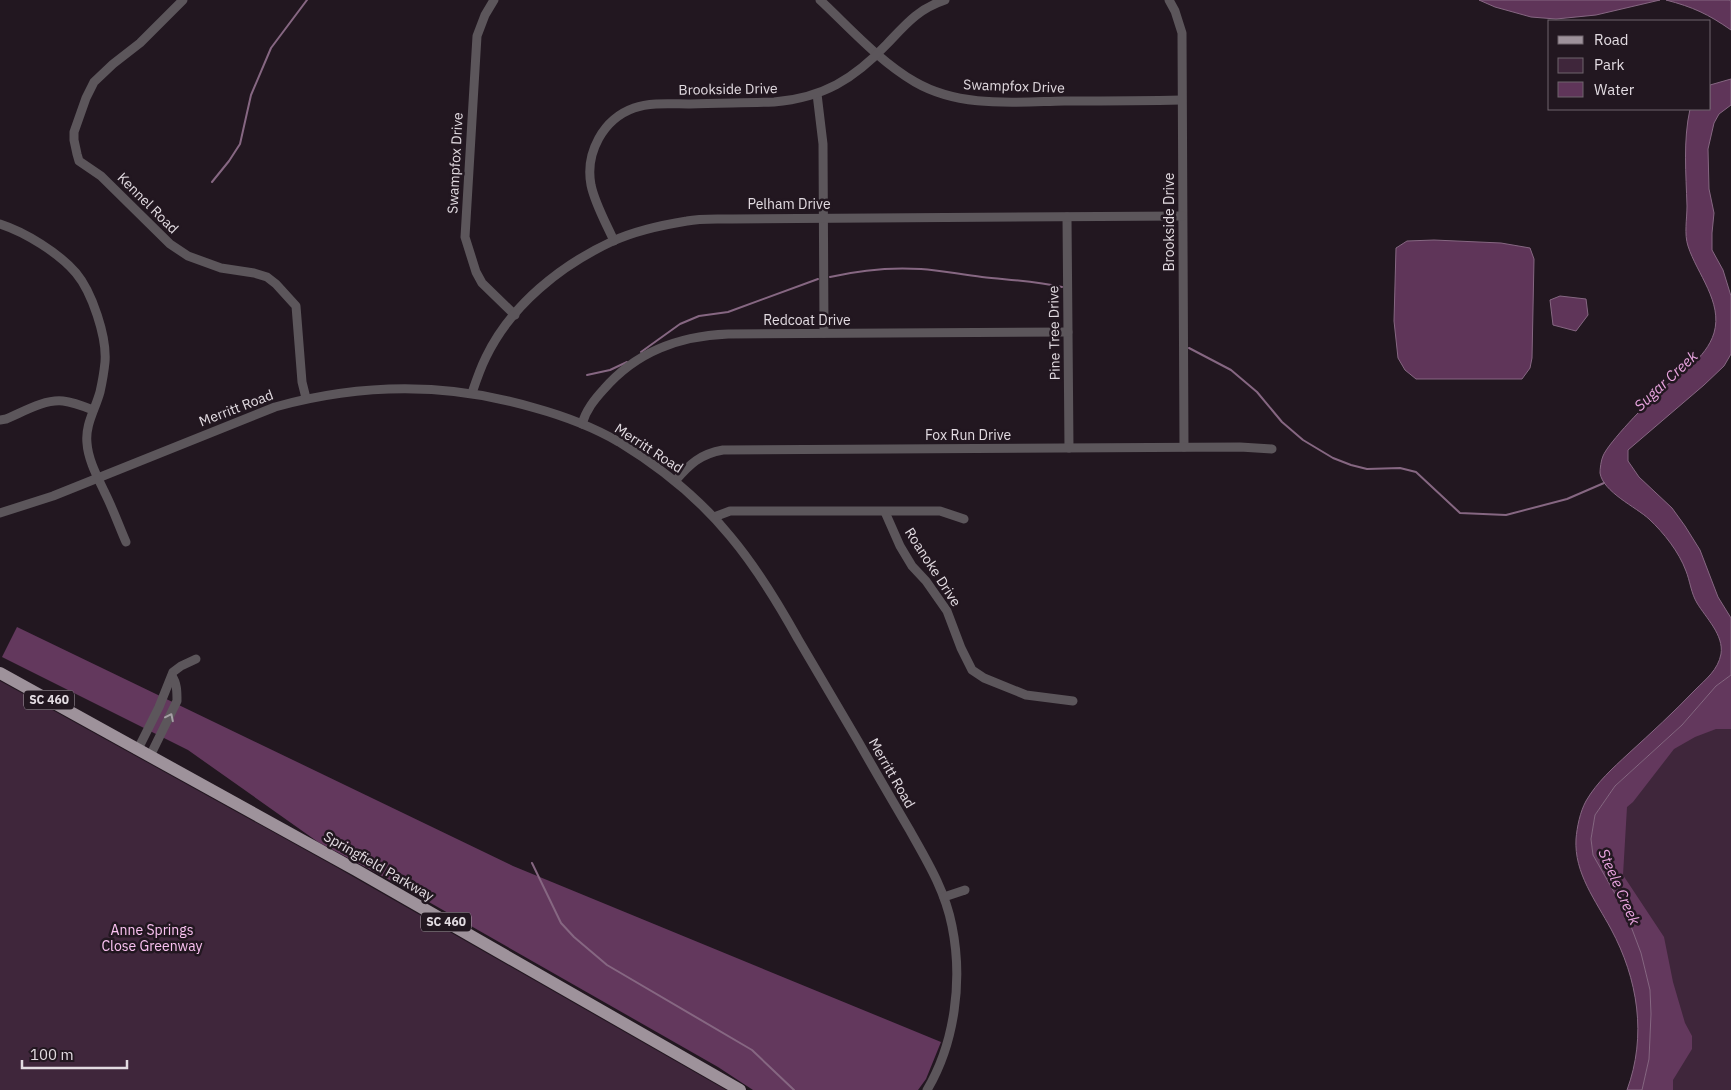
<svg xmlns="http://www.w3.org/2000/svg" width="1731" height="1090" viewBox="0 0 1731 1090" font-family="'IBM Plex Sans',sans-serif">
  <rect width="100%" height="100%" fill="#221720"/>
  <g fill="#3f263b">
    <path d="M 1731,660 L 1731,1090 L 1635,1090 L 1643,999 L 1586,861 Z"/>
    <path d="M 0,681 L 336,867 L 726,1090 L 0,1090 Z"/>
  </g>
  <g fill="#63385d">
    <path d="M 17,627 L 513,866 L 941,1042 L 926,1079 L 918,1090 L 753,1090 L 718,1067 L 399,885 L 318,842 L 188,750 L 2,657 Z"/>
    <path d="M 1731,675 L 1731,729 L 1716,729 L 1695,737 L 1674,749 L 1633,802 L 1627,807 L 1623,875 L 1664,937 L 1673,982 L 1685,1023 L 1692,1036 L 1692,1049 L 1673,1080 L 1673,1090 L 1642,1090 L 1649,1059 L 1651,1014 L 1650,990 L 1641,953 L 1626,913 L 1593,855 L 1591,839 L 1595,815 L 1615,786 L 1682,725 L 1716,686 Z"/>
  </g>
  <g fill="#5f3559" stroke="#866782">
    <path d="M 1479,0 L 1660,0 L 1596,15 L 1556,19 L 1531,17 L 1495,7 Z"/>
    <path d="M 1666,0 L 1729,0 L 1731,1 L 1731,30 C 1708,14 1693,7 1666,0 Z"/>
    <path d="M 1731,79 L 1731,105 L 1719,114 L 1714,123 L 1708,149 L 1709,189 L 1714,213 L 1712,233 L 1712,250 L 1723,270 L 1731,296 L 1731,354 L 1724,366 L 1704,385 L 1628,450 L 1628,461 L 1639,477 L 1672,508 L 1685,526 L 1700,550 L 1718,597 L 1731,618 L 1731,675 L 1716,686 L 1682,725 L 1615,786 L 1595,815 L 1591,839 L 1593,855 L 1626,913 L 1641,953 L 1650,990 L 1651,1014 L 1649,1059 L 1642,1090 L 1627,1090 C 1647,1036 1638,979 1611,929 C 1596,901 1574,873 1576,839 C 1577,827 1580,812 1586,801 C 1597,782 1613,768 1628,754 C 1651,733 1674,712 1695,690 C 1706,679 1718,670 1721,654 C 1724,635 1706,618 1697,603 C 1691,593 1690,581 1686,571 C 1679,552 1664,533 1649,519 C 1636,507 1603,492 1600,473 C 1600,469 1601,460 1603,456 C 1608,443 1648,402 1660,391 C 1679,374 1706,359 1714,333 C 1723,302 1697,274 1688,246 C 1684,234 1687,219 1687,206 C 1686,173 1683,141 1690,109 L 1710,109 L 1710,85 Z"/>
    <path d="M 1434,240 L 1501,243 L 1530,248 L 1534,259 L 1532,358 L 1530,368 L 1522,379 L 1416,379 L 1405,370 L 1398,358 L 1394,321 L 1396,248 L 1407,241 Z"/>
    <path d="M 1560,296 L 1586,299 L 1588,315 L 1576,331 L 1553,325 L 1550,300 Z"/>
  </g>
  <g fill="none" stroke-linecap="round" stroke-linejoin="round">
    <g stroke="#866782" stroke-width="2">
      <path d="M 212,182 L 229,161 L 240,144 L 251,95 L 271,48 L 307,0"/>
      <path d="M 830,277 C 860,270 890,267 921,269 C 941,270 962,275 982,277 C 1009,280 1035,281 1062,287"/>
      <path d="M 1189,348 L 1231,370 L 1257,392 L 1282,422 L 1303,440 L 1333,458 L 1351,465 L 1367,469 L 1400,468 L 1416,472 L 1460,513 L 1506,515 L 1567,499 L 1604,483"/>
      <path d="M 641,352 L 680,324 L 699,316 L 728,312 L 818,279"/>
      <path d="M 587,375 L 610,370 L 627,362"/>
      <path d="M 532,863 L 561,923 L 574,937 L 607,965 L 752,1050 L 794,1090"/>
    </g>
    <g stroke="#5c565b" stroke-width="9">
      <path d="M 183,0 L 140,43 L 113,64 L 94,82 L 86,98 L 74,132 L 74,140 L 77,154 L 79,161 L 101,176 L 170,244 L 188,256 L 221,268 L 254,273 L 267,277 L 276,284 L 296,306 L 302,382 L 306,398"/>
      <path d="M 494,0 L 485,15 L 477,36 L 465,237 L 476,272 L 482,283 L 515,315"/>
      <path d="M 820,0 C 850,28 879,61 915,82 C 960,108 1014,102 1064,101 C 1103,101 1142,101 1181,100"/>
      <path d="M 1169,0 L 1175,11 L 1182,33 L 1184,447"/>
      <path d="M 817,94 L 823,144 L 824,333"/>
      <path d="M 1067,217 L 1069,448"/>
      <path d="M 0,224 C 25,232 59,253 76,273 C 92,292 107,337 105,362 C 104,372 102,383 100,392 C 95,410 85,425 87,443 C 88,460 98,478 105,493 C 113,509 119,526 126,542"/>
      <path d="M 614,241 C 606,223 595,204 591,185 C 585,153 603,119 634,108 C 651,102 672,104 690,104 C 718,103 746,103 774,102 C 823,98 854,79 887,44 C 906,24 918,9 945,0"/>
      <path d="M 472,393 C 476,381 480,369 486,357 C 511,305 561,265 613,241 C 635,231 662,225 687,221 C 701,218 717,219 732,219 L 1182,216"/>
      <path d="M 0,420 L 6,419 C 23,412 44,399 63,401 C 73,402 83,406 93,410"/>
      <path d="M 582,424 C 586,410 594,400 604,389 C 637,351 679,336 728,334 L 1068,332"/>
      <path d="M 675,481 C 690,464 700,454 723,450 L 1240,447 L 1272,449"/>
      <path d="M 885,512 L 900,546 L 912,566 L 926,581 L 947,611 L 961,648 L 972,670 L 984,678 L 1026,695 L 1073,701"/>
      <path d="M 0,513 L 53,496 L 275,407 C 362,383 448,382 535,408 C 564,416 593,427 619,442 C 660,467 699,498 730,536 C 757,568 778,603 798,639 C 818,673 838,707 858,741 C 875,771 892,800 909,829 C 927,861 945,890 952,926 C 963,980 955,1043 927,1090"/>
      <path d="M 714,517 L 730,511 L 940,511 L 964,519"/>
      <path d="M 138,749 L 159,707 L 173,672 L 181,666 L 196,659"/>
      <path d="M 150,756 L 177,701 C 177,692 177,683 172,676"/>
      <path d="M 944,897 L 965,890"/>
    </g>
    <path stroke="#9e929b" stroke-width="12" d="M 0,673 L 356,870 L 740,1090"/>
  </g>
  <defs><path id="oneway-chevron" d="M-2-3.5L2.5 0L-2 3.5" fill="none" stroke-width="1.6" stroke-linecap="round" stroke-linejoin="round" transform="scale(1.25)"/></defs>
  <use stroke="#a69fa5" href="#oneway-chevron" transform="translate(170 717) rotate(-64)"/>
  <g text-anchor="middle" stroke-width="5" stroke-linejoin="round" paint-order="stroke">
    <g fill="#221720" stroke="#a8a0a7" stroke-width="1">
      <rect x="24" y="690.5" width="50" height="19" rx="4"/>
      <rect x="421" y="912.5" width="50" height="19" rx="4"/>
    </g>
    <g font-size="12" font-weight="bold" fill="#e2dbe1">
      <text x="49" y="704">SC 460</text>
      <text x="446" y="926">SC 460</text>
    </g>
    <g font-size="14" fill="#e2dbe1" stroke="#221720">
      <text transform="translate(1014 86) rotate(2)" y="5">Swampfox Drive</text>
      <text transform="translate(728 89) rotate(-1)" y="5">Brookside Drive</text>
      <text transform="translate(455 163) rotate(-87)" y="5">Swampfox Drive</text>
      <text transform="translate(148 203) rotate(45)" y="5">Kennel Road</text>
      <text x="789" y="209">Pelham Drive</text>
      <text transform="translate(1169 222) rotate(-90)" y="5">Brookside Drive</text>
      <text x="807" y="325">Redcoat Drive</text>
      <text transform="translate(1054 333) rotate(-91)" y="5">Pine Tree Drive</text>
      <text transform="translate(236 408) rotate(-21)" y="5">Merritt Road</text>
      <text x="968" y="440">Fox Run Drive</text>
      <text transform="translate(649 448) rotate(33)" y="5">Merritt Road</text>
      <text transform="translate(933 567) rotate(57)" y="5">Roanoke Drive</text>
      <text transform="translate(892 773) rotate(60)" y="5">Merritt Road</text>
      <text transform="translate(379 866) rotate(30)" y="5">Springfield Parkway</text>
    </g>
    <g font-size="14" fill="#fac2f1" stroke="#221720">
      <text x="152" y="935">Anne Springs<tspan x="152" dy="16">Close Greenway</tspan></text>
    </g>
    <g font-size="15" font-style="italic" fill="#e9a4df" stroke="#221720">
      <text transform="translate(1666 381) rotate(-43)" y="5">Sugar Creek</text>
      <text transform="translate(1619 887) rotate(66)" y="5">Steele Creek</text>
    </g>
  </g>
  <rect x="1548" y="20" width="162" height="90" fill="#221720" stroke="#6f656d"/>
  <rect x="1558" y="36" width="25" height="8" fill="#9e929b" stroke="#6f656d"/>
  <text x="1594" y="45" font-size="15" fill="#e2dbe1">Road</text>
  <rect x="1558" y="58" width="25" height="15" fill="#3f263b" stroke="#6f656d"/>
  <text x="1594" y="70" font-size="15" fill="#e2dbe1">Park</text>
  <rect x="1558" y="82" width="25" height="15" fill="#5f3559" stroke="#6f656d"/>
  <text x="1594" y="95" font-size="15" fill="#e2dbe1">Water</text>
  <path d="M22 1060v8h105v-8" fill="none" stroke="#e2dbe1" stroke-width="2.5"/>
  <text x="30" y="1060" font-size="15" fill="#e2dbe1" stroke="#221720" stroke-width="4" paint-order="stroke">100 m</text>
</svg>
